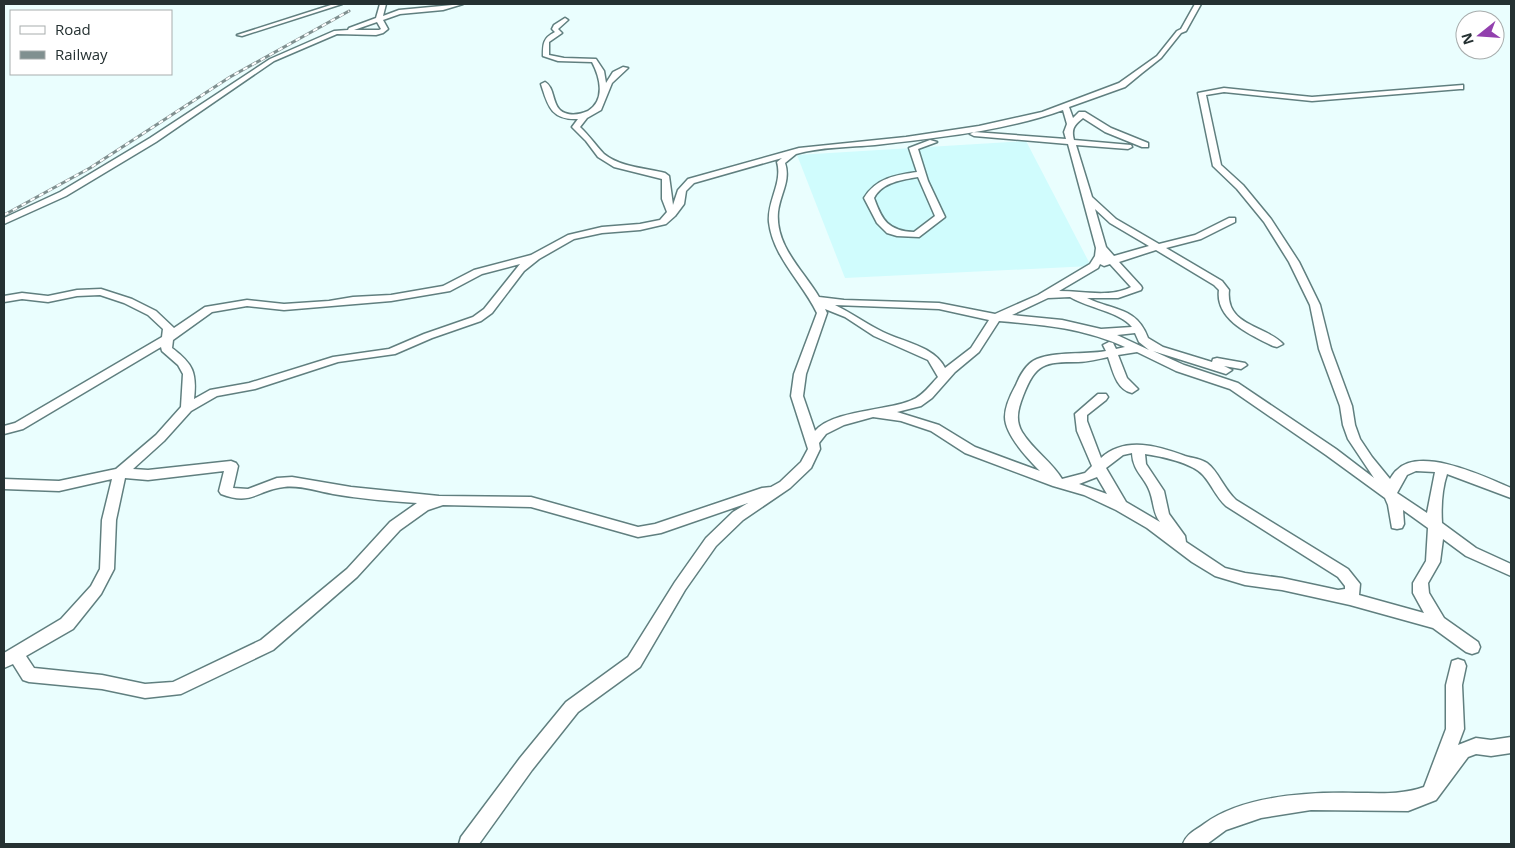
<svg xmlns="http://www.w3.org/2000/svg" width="1515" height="848" viewBox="0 0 1515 848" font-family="'Open Sans',sans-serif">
  <rect width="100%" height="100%" fill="#eafefe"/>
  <path fill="#d0fcfd" d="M 1026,141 L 1091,266 L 845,278 L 797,155 Z"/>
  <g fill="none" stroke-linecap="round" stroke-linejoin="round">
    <g stroke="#607f7f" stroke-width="3">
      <g id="minor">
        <path d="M 334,4 L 342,4 L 242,36 L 237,35 Z"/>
        <path d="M 380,4 L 386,4 L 383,16 L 399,10 L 463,4 L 443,10 L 400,14 L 383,20 L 388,29 L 383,33 L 376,35 L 337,34 L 274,61 L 156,142 L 66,196 L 4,224 L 4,218 L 60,192 L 150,138 L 270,59 L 334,31 L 348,30 L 349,28 L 376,18 ZM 377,22 L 381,29 L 379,30 L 354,30 Z"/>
        <path d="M 1195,4 L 1201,4 L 1186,31 L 1181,33 L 1161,58 L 1142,73 L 1125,87 L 1069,107 L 1073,118 L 1079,112 L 1085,112 L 1111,128 L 1148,143 L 1148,147 L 1142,147 L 1105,132 L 1083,118 C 1074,125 1071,129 1074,140 L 1131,145 L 1132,147 L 1128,149 L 1076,145 L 1092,197 L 1116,219 L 1159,244 L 1195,235 L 1229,218 L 1235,218 L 1235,222 L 1201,239 L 1166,248 L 1222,281 L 1229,290 C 1225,326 1265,325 1283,344 L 1277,347 L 1273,346 C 1251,335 1215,320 1219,290 L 1214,285 L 1156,250 L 1119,262 L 1141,286 L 1142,288 L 1141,290 L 1118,298 L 1087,298 C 1114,311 1137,307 1148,338 L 1163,347 L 1212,362 L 1213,359 L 1217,358 L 1245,363 L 1247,365 L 1241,369 L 1224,366 L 1232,370 L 1226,374 L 1153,351 L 1184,365 L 1238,383 L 1336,449 L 1374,478 L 1348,439 L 1343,425 L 1340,406 L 1319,349 L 1310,305 L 1289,262 L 1264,222 L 1237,189 L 1213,166 L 1198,93 L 1224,88 L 1312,97 L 1463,85 L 1463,89 L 1460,89 L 1312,101 L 1224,92 L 1206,95 L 1221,165 L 1243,185 L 1271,219 L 1299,262 L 1320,305 L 1331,349 L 1352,406 L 1355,425 L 1360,439 L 1372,457 L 1390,479 C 1392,476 1394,472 1397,470 C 1421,446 1485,477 1511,488 L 1511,498 L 1447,474 C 1442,489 1441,507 1442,523 L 1476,548 L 1511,564 L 1511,576 L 1466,556 L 1443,539 L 1440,562 L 1428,583 L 1429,593 L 1444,618 L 1478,642 L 1480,647 L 1478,652 L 1472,654 L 1466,652 L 1433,628 L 1350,605 L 1282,590 L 1245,585 L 1215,576 L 1192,562 L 1147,528 L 1116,510 L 1084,495 L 1053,486 L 965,453 L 931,431 L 901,421 L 873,417 L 844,425 L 826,434 L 819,443 L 820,449 L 811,468 L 790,488 L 743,520 L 716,546 L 685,590 L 640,667 L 578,712 L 532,770 L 479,844 L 459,844 L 461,837 L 520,758 L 566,702 L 628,657 L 675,582 L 706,538 L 733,512 L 748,503 L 661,533 L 638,537 L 531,507 L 443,505 L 428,510 L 400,530 L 357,577 L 273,650 L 181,694 L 145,698 L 102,689 L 29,682 L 23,680 L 13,664 L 4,668 L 4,653 L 61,619 L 91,586 L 100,569 L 102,520 L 112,479 L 59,491 L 4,489 L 4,479 L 59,481 L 116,469 L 156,435 L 181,407 L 183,374 L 178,365 L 162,351 L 161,347 L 23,429 L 4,434 L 4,426 L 15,423 L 162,337 L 163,329 L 148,315 L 124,303 L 100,295 L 77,296 L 48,302 L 22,299 L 4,302 L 4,296 L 22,293 L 48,296 L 77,290 L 101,289 L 132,299 L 156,311 L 174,328 L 205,307 L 247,300 L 284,304 L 329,301 L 353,297 L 391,295 L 443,286 L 474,270 L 531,255 L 568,235 L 602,227 L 640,224 L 660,220 L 667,212 L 662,199 L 662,179 L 614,167 L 598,157 L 586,141 L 572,127 L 578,119 C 551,120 548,106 541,84 L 545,82 C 556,88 551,108 565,113 C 573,116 581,114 588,111 C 606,100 600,77 592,62 L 558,61 L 543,56 C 543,44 543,38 555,32 L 552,29 L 554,25 L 565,18 L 568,20 L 558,29 L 562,33 L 549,42 L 549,55 L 564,58 L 596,59 L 604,71 L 606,83 L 613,72 L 623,67 L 628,68 L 612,83 L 601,110 L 587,118 L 580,127 C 589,135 596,146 604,154 C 620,167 645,168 665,173 L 669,176 L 673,205 L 678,190 L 688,179 L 799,148 L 906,137 L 979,126 L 1042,112 L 1119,83 L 1157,56 L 1177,31 L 1181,29 ZM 1063,110 L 1067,124 L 1064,132 L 1066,139 L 974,132 L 970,134 L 974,136 L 1068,144 L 1096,248 L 1095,256 L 1090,264 L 1038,295 L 995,314 L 939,303 L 844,300 L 819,297 C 803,270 775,246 778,212 C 780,194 791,181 785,163 L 796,154 C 819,147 851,147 875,145 C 936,138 1005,131 1063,110 ZM 782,158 L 777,162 C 783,183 767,201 769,222 C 773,257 802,282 817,313 L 794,374 L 791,396 L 808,449 L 801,462 L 780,482 L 771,487 L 762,488 L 655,524 L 638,527 L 531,497 L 439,496 L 351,487 L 292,477 L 277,478 L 248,489 L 233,488 L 238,466 L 236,463 L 231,461 L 148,470 L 133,469 L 164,441 L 191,411 L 217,396 L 255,389 L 338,362 L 395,354 L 432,338 L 481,321 L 492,313 L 524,271 L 539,259 L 574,239 L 602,233 L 640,230 L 666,224 L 675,216 L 684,204 L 686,191 L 694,183 ZM 1095,209 L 1110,223 L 1149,246 L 1114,256 L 1106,247 ZM 520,264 L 484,309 L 473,317 L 424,334 L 389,349 L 333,357 L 249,383 L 210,390 L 194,399 C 197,372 193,364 172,348 L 173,340 L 212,312 L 247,306 L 284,310 L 391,301 L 450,291 L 482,274 ZM 1100,264 L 1104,266 L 1110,264 L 1131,287 C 1110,298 1082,291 1059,291 L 1098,268 ZM 1070,297 C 1088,308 1120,312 1132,327 L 1101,329 L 1062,320 L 1012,315 L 1048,298 ZM 835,305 L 939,309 L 989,320 L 971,348 L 945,368 C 934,346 903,342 883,332 C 866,324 852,313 835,305 ZM 825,309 L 845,317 L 874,336 L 928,360 L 938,377 C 930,385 923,396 912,400 C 887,411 833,410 815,431 L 803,396 L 806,374 L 827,313 ZM 999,321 C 1045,325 1083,328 1125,347 L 1116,349 L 1113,343 L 1109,342 L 1103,345 L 1106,351 C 1084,355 1057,351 1037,359 C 1027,363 1020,375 1016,385 C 1011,394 1005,406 1005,417 C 1005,435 1028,459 1040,471 L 975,447 L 939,425 L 897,412 L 921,406 L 932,398 L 955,372 L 979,352 ZM 1135,333 L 1139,342 L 1149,350 L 1117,335 ZM 1137,352 L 1176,371 L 1230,389 L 1326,455 L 1385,498 L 1388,505 L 1392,528 L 1397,529 L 1402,528 L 1404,524 L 1403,510 L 1428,528 L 1426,561 L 1413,583 L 1413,593 L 1424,613 L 1359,595 L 1360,584 L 1348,569 L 1236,500 C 1224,489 1218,471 1207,463 C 1201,459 1192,458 1185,456 C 1158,446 1125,436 1101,458 L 1087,421 L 1087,415 L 1106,400 L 1108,397 L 1106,394 L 1098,394 L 1075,414 L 1077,431 L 1092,466 L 1085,473 L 1062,479 C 1053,463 1033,450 1022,432 C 1015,420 1018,409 1023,396 C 1036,363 1044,362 1078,362 C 1088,362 1098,359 1108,357 C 1113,371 1116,389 1132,393 L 1138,389 L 1127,378 L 1118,355 ZM 1132,453 C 1133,472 1145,477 1150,492 C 1154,503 1153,513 1160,522 L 1126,502 L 1106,468 L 1123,455 ZM 1145,454 C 1160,456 1193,463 1203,475 C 1212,485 1216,497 1226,506 L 1338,577 L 1345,586 L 1345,589 L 1338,590 L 1282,578 L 1245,573 L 1225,568 L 1186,542 L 1185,536 L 1169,514 L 1164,491 L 1146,464 ZM 224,471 L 219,491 L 221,494 C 252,506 257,490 284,487 C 300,485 317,491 333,494 C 361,499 389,501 417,503 L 390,522 L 347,569 L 261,640 L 173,682 L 145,684 L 102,675 L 34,668 L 26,656 L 73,629 L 101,594 L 114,569 L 116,520 L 125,478 L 148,480 ZM 1416,471 L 1435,472 L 1427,513 L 1397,493 L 1407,475 ZM 1097,477 L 1107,494 L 1079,484 Z"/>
        <path d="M 930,140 L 937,142 L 918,149 L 928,181 L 945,217 L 919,237 L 897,236 L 887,233 L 877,223 L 864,198 C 876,178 896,175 917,172 L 909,148 ZM 918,177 L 935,216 L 914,232 C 888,231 882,220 874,198 C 882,182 902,180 918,177 Z"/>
        <path d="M 1458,659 L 1464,661 L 1466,666 L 1462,685 L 1464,729 L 1458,745 L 1476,738 L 1491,740 L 1511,737 L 1511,753 L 1491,756 L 1476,754 L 1468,757 L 1436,800 L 1408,811 L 1311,810 L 1261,818 L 1226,830 L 1207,844 L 1183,844 C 1186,834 1196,830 1204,824 C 1243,795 1309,792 1356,793 C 1379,793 1402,795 1424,787 L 1446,729 L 1446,685 L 1452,661 Z"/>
      </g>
    </g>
    <use href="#minor" fill="#fff" fill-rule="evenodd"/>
    <g stroke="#809090" stroke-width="3">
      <path id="rail" d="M 4,215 L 90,168 L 230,77 L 349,11"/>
    </g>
    <use href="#rail" stroke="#fff" stroke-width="2" stroke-dasharray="5" stroke-linecap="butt"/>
  </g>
  <rect width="1515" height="848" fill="none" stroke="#253132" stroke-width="10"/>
  <rect x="10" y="10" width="162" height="65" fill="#ffffff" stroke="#a8adad"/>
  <rect x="20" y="26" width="25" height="8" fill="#ffffff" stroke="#a8adad"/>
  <text x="55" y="35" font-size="15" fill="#253132">Road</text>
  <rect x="20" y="51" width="25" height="8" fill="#809090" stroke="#a8adad"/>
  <text x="55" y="60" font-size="15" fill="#253132">Railway</text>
  <g transform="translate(1480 35) rotate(253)"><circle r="24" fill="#ffffff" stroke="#a8adad"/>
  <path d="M0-4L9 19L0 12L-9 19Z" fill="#9240ae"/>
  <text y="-8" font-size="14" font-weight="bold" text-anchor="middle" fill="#253132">N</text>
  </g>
</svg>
